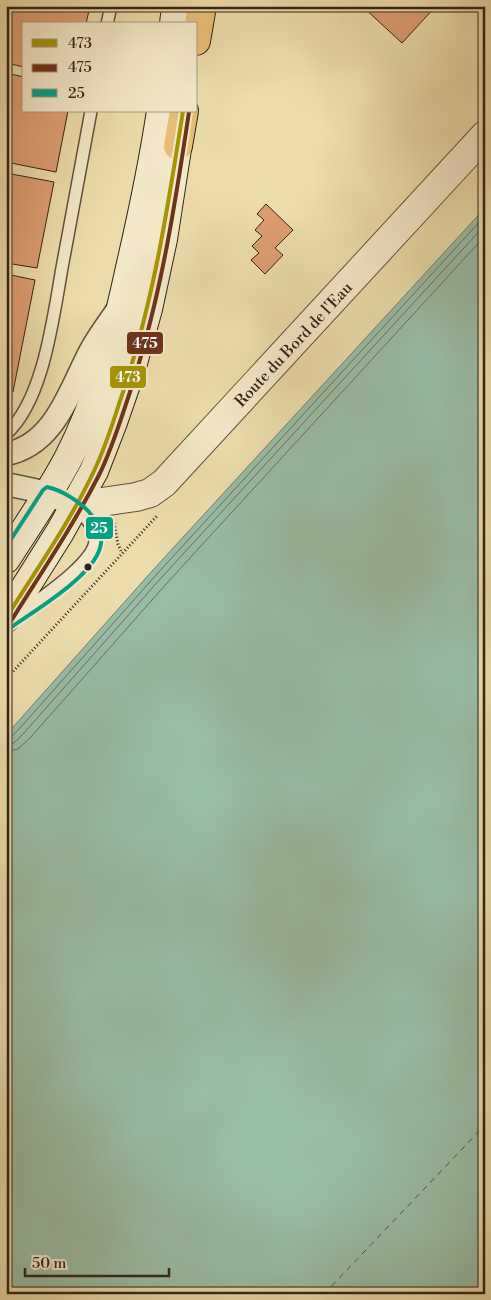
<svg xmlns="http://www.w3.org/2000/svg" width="491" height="1300" viewBox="0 0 491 1300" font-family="'Libre Bodoni',serif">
  <rect width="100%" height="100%" fill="#ecdcab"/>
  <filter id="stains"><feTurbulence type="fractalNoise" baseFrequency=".004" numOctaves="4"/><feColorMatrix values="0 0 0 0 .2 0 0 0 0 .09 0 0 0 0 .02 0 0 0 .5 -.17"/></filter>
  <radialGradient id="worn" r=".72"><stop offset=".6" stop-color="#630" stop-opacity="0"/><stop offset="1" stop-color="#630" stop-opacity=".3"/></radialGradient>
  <path fill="#99bca5" stroke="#707f6d" d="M 485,208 L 485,1294 L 6,1294 L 6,735 L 153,570 Z"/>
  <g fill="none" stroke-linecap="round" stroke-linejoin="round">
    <g stroke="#667060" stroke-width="1">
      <path d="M 6,738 L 11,737 L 19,729 L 157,574 L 485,216"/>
      <path d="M 6,744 L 14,743 L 24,733 L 161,578 L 485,225"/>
      <path d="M 6,752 L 18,749 L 30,738 L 167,583 L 485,236"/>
    </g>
    <path stroke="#525144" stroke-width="1" stroke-dasharray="6 5" stroke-linecap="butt" d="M 324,1294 L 485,1125"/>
  </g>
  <g fill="#dd9d72" stroke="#33231a">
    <path d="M 6,6 L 90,6 L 86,24 L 24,24 L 24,67 L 6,63 Z"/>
    <path d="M 362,6 L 436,6 L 402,43 Z"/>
    <path d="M 6,73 L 24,77 L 24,111 L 68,111 L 56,172 L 6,162 Z"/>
    <path d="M 6,173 L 54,182 L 37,268 L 6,263 Z"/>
    <path d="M 266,204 L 293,230 L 275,248 L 283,255 L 265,274 L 251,260 L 259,253 L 252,246 L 262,236 L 255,230 L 264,220 L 257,214 Z"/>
    <path d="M 6,274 L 35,280 L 13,392 L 6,391 Z"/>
  </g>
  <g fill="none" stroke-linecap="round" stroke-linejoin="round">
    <g stroke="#61513e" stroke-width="14">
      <g id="service">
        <path d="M 107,24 L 111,6"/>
        <path d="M 6,434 C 46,398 54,308 64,257 C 73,208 82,160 91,111"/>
        <path d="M 18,615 C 36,601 95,563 95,540 C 95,526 84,516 75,508"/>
      </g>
    </g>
    <g stroke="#61513e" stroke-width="25">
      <g id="minor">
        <path d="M 6,454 C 53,445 68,395 87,358 C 94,342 106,327 116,312"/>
        <path d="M 6,484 L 48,493 L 74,506"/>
      </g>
    </g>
    <g stroke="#61513e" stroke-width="30">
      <path id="tertiary" d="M 74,506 L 136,497 L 150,493 L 164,483 L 485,135"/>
    </g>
    <g stroke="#33231a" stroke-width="30">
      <g id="secondary">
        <path d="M 174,24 L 176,6"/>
        <path d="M 6,559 C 27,526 50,493 68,459 C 99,399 116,333 130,268 C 142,216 153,164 161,111"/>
        <path d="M 6,618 L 60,532 L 94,471 L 113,422 L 131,370 L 148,309 L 163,239 L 181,123"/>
      </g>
    </g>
    <g stroke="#33231a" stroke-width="30">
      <g id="trunk">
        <path d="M 196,41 L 202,6"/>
        <path d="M 178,146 L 184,111"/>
      </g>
    </g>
    <g stroke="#33231a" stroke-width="3" stroke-dasharray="1 2.5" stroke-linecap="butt">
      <path d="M 114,523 L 118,544 L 122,553"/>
      <path d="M 6,679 L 157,516"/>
    </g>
    <use href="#service" stroke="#f3e8c8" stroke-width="11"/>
    <use href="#minor" stroke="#f3e8c8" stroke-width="22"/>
    <use href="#tertiary" stroke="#f3e8c8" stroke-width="28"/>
    <use href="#secondary" stroke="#f3e8c8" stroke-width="28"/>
    <use href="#trunk" stroke="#e6be76" stroke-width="28"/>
    <g stroke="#f3e8c8" stroke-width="8">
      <path id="bus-1" d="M 6,618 C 36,570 70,522 94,471 C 104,450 112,426 119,404 C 153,306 167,212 183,111"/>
    </g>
    <g stroke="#f3e8c8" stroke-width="8">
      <path id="bus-2" d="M 11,621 C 41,573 73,526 99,475 C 110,453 118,428 126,404 C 159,308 174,212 189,112"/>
    </g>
    <g stroke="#f3e8c8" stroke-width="8">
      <path id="bus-3" d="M 6,547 L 43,490 L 47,487 C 62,490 80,502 89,512 C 98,522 104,535 100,548 C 92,577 34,611 10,628"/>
    </g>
    <use href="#bus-1" stroke="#a79405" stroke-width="4"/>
    <use href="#bus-2" stroke="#6e321a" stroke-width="4"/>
    <use href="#bus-3" stroke="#03a285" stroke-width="4"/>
  </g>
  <circle fill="#33231a" stroke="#f3e8c8" stroke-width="2" cx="88" cy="567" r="4.5"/>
  <g text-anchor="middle" stroke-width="5" stroke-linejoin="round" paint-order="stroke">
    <g font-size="16" fill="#33231a" stroke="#f3e8c8">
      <text transform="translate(293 344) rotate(-47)" y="6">Route du Bord de l'Eau</text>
    </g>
  </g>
  <g stroke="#f3e8c8" stroke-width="2">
    <rect x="126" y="331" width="38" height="24" rx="5" fill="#6e321a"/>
    <rect x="109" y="365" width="38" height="24" rx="5" fill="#a79405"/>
    <rect x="85" y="516" width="29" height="24" rx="5" fill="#03a285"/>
  </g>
  <g font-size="14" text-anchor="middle" font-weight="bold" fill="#fff">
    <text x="145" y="348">475</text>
    <text x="128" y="382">473</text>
    <text x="99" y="533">25</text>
  </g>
  <rect width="491" height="1300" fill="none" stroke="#ecdcab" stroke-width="25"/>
  <rect x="8" y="8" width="476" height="1285" fill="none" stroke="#33231a" stroke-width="2.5"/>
  <rect x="12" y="12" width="466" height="1275" fill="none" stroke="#33231a"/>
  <rect x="22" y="22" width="175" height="90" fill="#f3e8c8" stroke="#a69982"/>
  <rect x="32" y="39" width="25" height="8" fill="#a79405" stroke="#a69982"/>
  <text x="68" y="48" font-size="15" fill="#33231a">473</text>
  <rect x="32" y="64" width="25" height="8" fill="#6e321a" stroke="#a69982"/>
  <text x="68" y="72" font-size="15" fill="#33231a">475</text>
  <rect x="32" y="89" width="25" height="8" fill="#03a285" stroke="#a69982"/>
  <text x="68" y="98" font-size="15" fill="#33231a">25</text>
  <path d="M25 1268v8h144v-8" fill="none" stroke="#33231a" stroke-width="2.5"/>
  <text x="32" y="1268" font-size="15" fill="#33231a" stroke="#f3e8c8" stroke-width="4" paint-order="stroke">50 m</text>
  <rect width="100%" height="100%" filter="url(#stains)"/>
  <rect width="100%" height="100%" fill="url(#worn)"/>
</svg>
